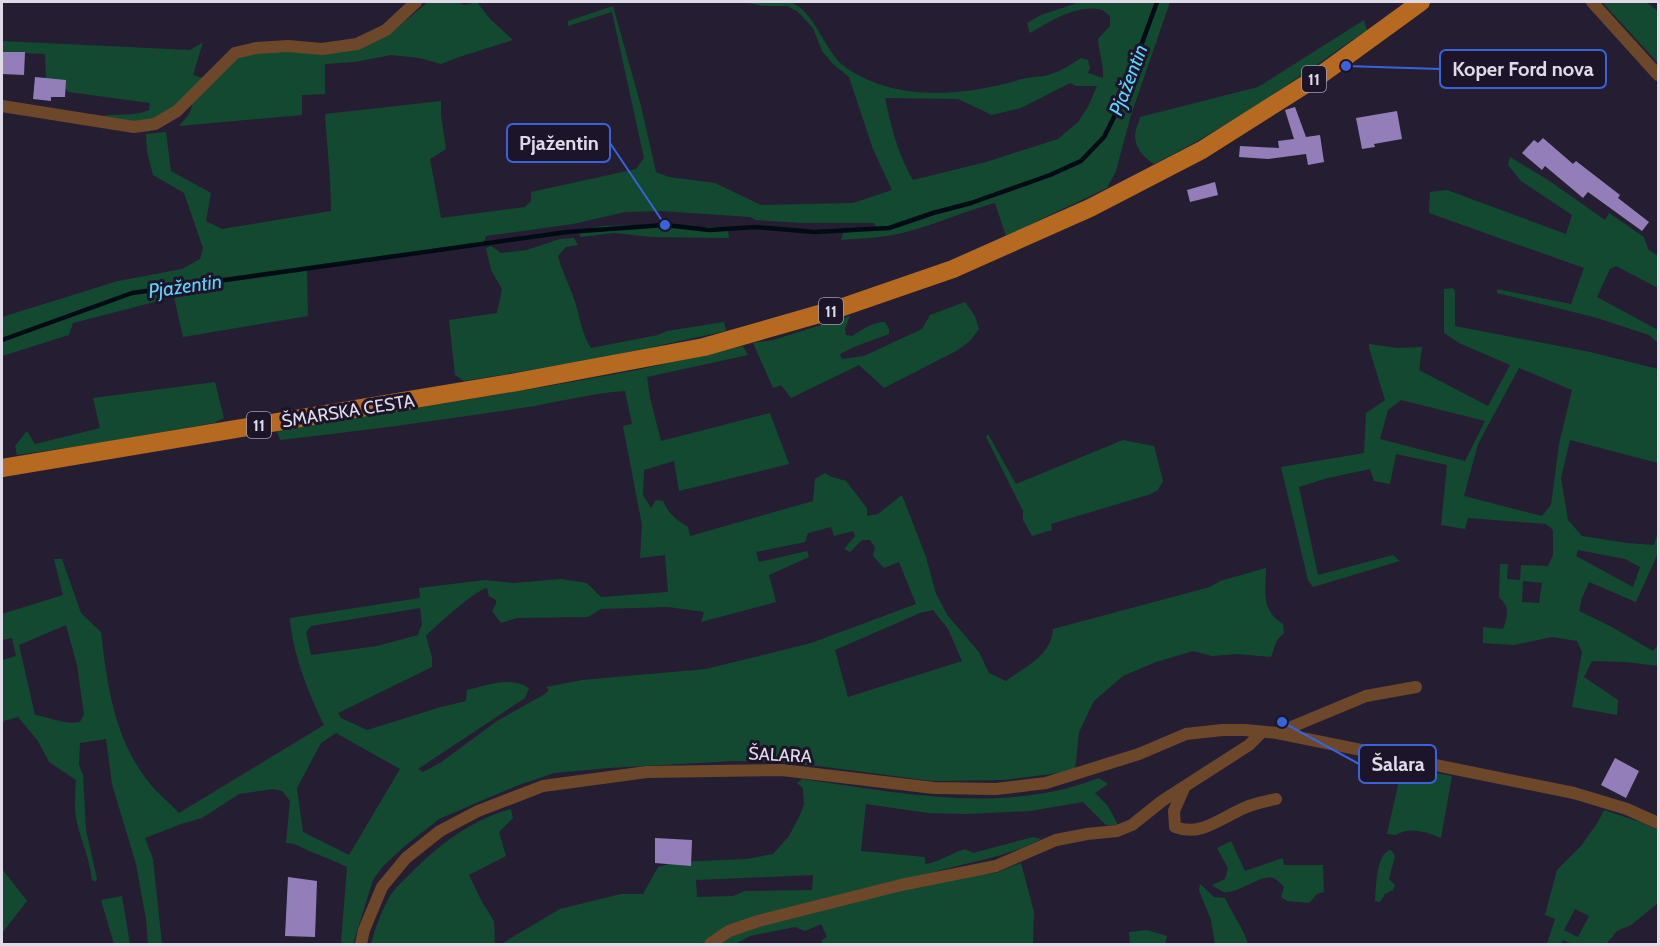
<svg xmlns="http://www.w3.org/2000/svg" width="1660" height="946" viewBox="0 0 1660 946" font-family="Cabin,sans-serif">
  <rect width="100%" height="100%" fill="#251e33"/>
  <g fill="#134930" fill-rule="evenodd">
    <path d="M 428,2 L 456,2 L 465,5 L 477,2 L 490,19 L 513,40 L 459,57 L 441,64 L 419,58 L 391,55 L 355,62 L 325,64 L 325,94 L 302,95 L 302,115 L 179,126 L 189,114 L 193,103 L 236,58 L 253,53 L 387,36 Z"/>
    <path d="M 744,2 C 758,2 776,0 789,2 C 814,8 825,53 845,67 C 897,103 964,96 1022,79 C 1029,77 1037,77 1044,76 C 1058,73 1069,66 1081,58 L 1088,60 L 1090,68 L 1088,73 L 1103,78 C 1104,65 1099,53 1098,39 L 1110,26 L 1110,16 C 1106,13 1103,9 1098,9 C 1075,5 1049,22 1030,33 L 1027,23 L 1041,15 L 1080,2 L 1170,2 L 1131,115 L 1116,171 L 1107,188 L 1006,236 L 995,203 C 965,211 937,224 906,232 C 885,238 863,238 841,240 L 843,233 L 877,229 L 874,223 L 803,223 L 756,220 L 750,217 L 661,211 L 625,212 L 573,224 L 486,236 L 484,242 L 369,258 L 307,269 L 308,316 L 183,337 L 174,297 L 73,323 L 69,335 L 2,356 L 2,317 L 118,281 L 182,269 L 200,259 L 203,248 L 184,193 L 153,175 L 147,151 L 146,134 L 166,132 L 171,171 L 211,193 L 206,221 L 222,229 L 331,211 C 331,178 327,147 325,114 L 441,101 L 441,115 L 446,149 L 430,159 L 441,218 L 525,207 L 531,201 L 531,192 L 636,169 L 644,158 L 612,12 L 568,26 L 568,21 L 613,6 L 641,106 L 656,172 L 669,177 L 715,183 L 761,205 L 853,203 L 892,190 L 873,149 L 849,77 L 833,64 L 822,51 L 813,28 L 797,11 L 787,6 L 762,6 ZM 1070,83 L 1076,86 L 1097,86 L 1088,107 L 1078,122 L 1058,139 L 986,162 L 913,180 C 897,151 892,130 885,98 L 958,99 L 992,115 L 1021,108 Z"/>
    <path d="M 1602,2 L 1646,2 L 1658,11 L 1658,63 Z"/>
    <path d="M 1364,20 L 1367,30 L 1364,32 C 1296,79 1229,127 1154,164 C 1145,159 1135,148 1135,136 C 1135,130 1139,122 1140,117 L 1258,87 Z"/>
    <path d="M 2,41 L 190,50 L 203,42 L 193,75 L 203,78 C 190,96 162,123 139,123 C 127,123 113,119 102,116 C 118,113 133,117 149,110 L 150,103 L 68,92 L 62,83 L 46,81 L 45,54 L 2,52 Z"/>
    <path d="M 1510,157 L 1548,180 L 1605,220 L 1609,213 L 1644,237 L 1648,249 L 1658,256 L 1658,288 L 1616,266 L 1610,269 L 1597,297 L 1658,330 L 1658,343 L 1649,335 L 1597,318 L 1497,293 L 1497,289 L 1571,304 L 1584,268 L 1429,213 L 1430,192 L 1447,190 L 1566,234 L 1572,215 L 1521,181 L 1508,165 Z"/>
    <path d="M 642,225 C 656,228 671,227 685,228 C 699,228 714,224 728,230 L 729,238 L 651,237 L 614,233 L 581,237 L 579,234 L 580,230 L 602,226 Z"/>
    <path d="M 574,238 L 578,245 L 566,247 L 558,256 C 562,272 570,286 575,302 C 580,318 582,334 591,348 L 658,335 L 667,331 L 724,322 L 726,331 L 597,359 L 464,381 L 455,375 L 449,320 L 497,313 L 502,289 L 491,270 L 486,248 L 491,246 L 501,253 L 527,250 L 560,239 Z"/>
    <path d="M 1453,288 L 1455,291 L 1455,326 L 1590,352 L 1658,369 L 1658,463 L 1570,440 L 1561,478 L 1568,520 L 1582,536 L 1627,543 L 1654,545 L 1658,532 L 1658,553 L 1636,602 L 1589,582 L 1582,598 L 1579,611 L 1610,626 L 1653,651 L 1658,645 L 1658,666 L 1626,662 L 1592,661 L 1584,677 L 1618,700 L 1617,715 L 1572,707 L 1582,652 L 1577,641 L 1552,637 L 1514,645 L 1483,643 L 1483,627 L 1503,629 C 1508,616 1510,607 1499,597 L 1500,564 L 1508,564 L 1507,579 L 1520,580 L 1521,565 L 1548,566 L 1553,555 L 1553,530 L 1546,524 L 1468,518 L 1465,529 L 1441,525 L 1447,465 L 1396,454 L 1390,484 L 1374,481 L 1370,469 L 1328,478 L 1299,487 L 1318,575 L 1393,555 L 1400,561 L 1313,587 L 1308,580 L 1281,467 L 1364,453 L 1366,413 L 1385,400 L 1369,348 L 1369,344 L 1397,348 L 1422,347 L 1419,370 L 1488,406 L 1510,365 L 1459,343 L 1444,333 L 1444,289 ZM 1519,368 L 1572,390 L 1559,444 L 1551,505 L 1542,516 L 1464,496 L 1478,444 ZM 1401,400 L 1485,421 L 1465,461 L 1380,439 L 1388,410 ZM 1578,550 L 1625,559 L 1640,567 L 1633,587 L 1576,556 ZM 1523,581 L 1542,583 L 1539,603 L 1522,602 Z"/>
    <path d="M 965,302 L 975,316 L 979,329 L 970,341 L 956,351 L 884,388 L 859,365 L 791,398 L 781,385 L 773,388 L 753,343 L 773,340 L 850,316 L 845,329 L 846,335 L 852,336 C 861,330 873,322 885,322 L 889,329 L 889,334 C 879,338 845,349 840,355 L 842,359 L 864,356 L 922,329 L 930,315 Z"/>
    <path d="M 743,346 L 748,355 L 647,377 L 650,398 L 661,441 L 770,413 L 789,464 L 679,491 L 674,461 L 644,470 L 643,495 L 651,508 L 656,500 L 663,501 C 668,513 676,520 688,527 L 690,536 L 813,501 L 815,479 L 825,473 L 832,477 L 846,481 L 867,508 L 867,516 L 878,514 L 902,495 L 926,557 L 936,594 L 948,616 L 979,652 L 989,673 L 1006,681 C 1026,666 1051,656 1053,629 L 1210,587 L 1220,581 L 1266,568 C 1266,593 1260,609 1283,624 L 1284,633 L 1277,640 L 1271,657 L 1237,654 L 1212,656 L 1193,651 L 1156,662 L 1123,676 L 1094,701 L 1079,732 L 1075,771 L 1004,780 L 932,781 L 818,766 L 775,762 L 734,761 L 609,768 L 554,773 L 516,786 L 439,819 L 406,845 L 383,866 L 373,880 L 353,944 L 341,944 L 341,942 L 347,867 C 335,861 322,856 309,851 C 300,847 296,843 286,843 L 290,801 L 282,791 L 273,789 L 239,794 L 202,818 L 181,824 L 145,838 L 153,859 L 162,944 L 148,944 L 146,919 L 136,864 L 112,784 L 106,739 L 80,743 L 79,765 L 83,775 L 86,830 L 97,879 L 95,882 L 92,880 C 90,860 82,843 77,823 C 74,809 75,794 76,780 L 49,762 L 38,741 L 18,717 L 4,721 L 2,726 L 2,660 L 16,656 L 12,638 L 2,640 L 2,614 L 63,595 L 54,559 L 62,559 L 81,613 L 101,632 C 107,684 114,737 147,780 C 156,792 169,802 179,813 L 324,725 C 309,694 292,652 290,618 L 420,598 L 419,588 L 485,580 L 514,583 L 561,579 L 587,583 L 601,597 L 668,592 L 665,555 L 640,558 L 642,525 L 623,426 L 632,424 L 625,391 C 590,393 556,403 521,408 C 441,420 361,431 280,440 L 277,431 L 549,386 L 637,370 ZM 831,527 L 834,536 L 853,531 L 855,536 L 844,549 L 850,552 L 862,540 L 870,540 L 875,547 L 873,556 L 884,568 L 899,562 L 916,604 L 811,643 L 706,669 L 582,680 L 546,687 L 549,690 L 545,694 L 497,721 L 440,763 L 423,772 L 418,769 L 525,698 L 529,688 C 510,676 488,685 467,690 L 466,701 L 441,707 L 367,730 L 341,718 L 338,713 L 432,667 L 432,657 L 426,636 C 435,626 477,589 487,588 L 489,596 L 496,600 L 496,604 L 492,611 L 501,623 L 517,618 L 588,617 L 601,609 L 668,607 L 704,612 L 701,622 L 776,602 L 769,575 L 809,557 L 807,551 L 759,562 L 756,552 L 805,542 L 808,533 ZM 420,608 L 422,624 L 418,635 L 377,646 L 311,655 L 306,632 L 311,626 ZM 933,610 L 948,629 L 962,661 L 848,697 L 835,650 L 920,613 ZM 66,625 L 77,665 L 84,714 L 80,722 C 65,725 50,717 35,715 L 19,645 ZM 336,733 L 400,769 L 349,855 L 303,832 L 297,788 L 321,743 Z"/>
    <path d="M 215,382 L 224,418 L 214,423 L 101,443 L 17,455 L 15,446 L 27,431 L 35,444 L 100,428 L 93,398 Z"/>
    <path d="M 988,434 L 1016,484 L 1123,440 L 1154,446 L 1163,481 L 1158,490 L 1151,494 L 1051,524 L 1052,530 L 1032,536 L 1023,520 L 1023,511 L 986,437 Z"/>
    <path d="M 1402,767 L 1452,776 L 1441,838 C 1428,832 1409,826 1396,835 L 1387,834 Z"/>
    <path d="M 1099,778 L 1108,784 L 1095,793 L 1108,806 L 1118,825 L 1106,825 L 1083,802 L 1030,811 L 967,814 L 928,813 L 866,804 L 861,851 L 925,857 L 925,864 C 938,863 951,853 965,849 L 973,853 L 1033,837 L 1041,839 C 1009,856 976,861 941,870 C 871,889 800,908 729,927 L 701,944 L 501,944 L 560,909 L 621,894 L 643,894 L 658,867 L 676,862 L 747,859 L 773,854 L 789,836 L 800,815 L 804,804 L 803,788 L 797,783 L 802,779 C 889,791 978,810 1064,789 C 1076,786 1088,782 1099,778 ZM 813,875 L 812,890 L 745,891 L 733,896 L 697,897 L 696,880 Z"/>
    <path d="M 511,809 L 513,818 L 499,832 L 506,856 L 469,875 L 482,902 L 494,921 L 495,944 L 371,944 C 375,928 383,907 392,893 C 397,886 405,879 411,873 C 440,844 471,820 511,809 Z"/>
    <path d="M 1604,810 L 1643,823 L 1658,830 L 1658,903 L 1631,925 L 1617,931 L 1607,943 L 1609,944 L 1572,944 L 1563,940 L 1561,944 L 1547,944 L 1555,919 L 1545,915 L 1557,870 L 1581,846 L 1598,822 ZM 1575,909 L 1589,916 L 1578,937 L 1564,930 Z"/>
    <path d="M 1231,841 L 1245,871 L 1283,858 L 1284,865 L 1323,865 L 1324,892 L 1317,894 L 1309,903 L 1287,901 L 1281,897 L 1284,887 C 1281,884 1277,879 1273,878 C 1260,874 1239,894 1223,892 L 1212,885 L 1225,879 L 1228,868 L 1217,848 Z"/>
    <path d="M 1391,850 L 1395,856 L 1389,879 L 1395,885 L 1393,890 L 1385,894 L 1380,902 L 1375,901 C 1376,888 1376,852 1391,850 Z"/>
    <path d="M 1021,863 L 1034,912 L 1033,944 L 822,944 L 822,940 L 827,937 L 821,924 L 805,931 L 795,927 L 750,936 L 735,944 L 717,944 C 743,929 764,922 794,918 L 940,880 L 996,873 Z"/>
    <path d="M 2,869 L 27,901 L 2,933 Z"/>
    <path d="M 1200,884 L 1214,897 L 1225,898 C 1232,914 1243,927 1248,944 L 1215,944 L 1211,920 L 1199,890 Z"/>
    <path d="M 122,896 L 130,944 L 114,944 L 101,900 Z"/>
    <path d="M 1147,930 L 1167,936 L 1165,944 L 1130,944 L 1129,932 Z"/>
  </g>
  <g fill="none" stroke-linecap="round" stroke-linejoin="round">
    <path stroke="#000b14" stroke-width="4.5" d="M 2,340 L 132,293 L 567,232 L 665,225 L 709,230 L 756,227 L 814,232 L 889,228 L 933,213 L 971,203 L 1050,175 L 1081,161 L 1104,137 L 1117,111 L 1157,2"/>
  </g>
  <g fill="#937eb9">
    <path d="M 2,52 L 25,52 L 24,75 L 2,74 Z"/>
    <path d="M 35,77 L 66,80 L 65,97 L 51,97 L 51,101 L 33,99 Z"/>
    <path d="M 1295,107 L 1306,137 L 1320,135 L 1324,162 L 1308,165 L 1306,154 L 1268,159 L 1239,157 L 1240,146 L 1279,148 L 1278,141 L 1294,139 L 1285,110 Z"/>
    <path d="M 1397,111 L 1402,139 L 1374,144 L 1375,147 L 1362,149 L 1356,118 Z"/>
    <path d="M 1543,138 L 1573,164 L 1576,161 L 1620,195 L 1618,198 L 1649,222 L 1642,231 L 1588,192 L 1583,198 L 1545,166 L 1542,170 L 1522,153 L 1534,140 L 1538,143 Z"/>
    <path d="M 1215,182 L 1218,195 L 1190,202 L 1187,190 Z"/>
    <path d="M 1615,758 L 1639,771 L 1626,798 L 1601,785 Z"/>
    <path d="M 655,838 L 692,840 L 691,866 L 655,863 Z"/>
    <path d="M 288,877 L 317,881 L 315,937 L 285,936 Z"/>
  </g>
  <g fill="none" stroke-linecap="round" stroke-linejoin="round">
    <g stroke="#6d472a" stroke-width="12">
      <path d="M 1592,2 L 1658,75"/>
      <path d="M 2,106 L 134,127 L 155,124 L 177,111 L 235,53 L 256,48 L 288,46 L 322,49 L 357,44 L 386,30 L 416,2"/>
      <path d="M 1277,733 L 1366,696 L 1416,687"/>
      <path d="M 1184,788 L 1174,811 L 1175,827 C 1198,836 1215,822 1236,812 C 1248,805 1262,802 1276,799"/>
      <path d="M 361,944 L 364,930 L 382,887 L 406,858 L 440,831 L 478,811 L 543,786 L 647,772 L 782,770 L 934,788 L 996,789 L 1046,783 L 1139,754 L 1186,734 L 1222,730 L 1245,730 L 1277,733 L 1574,793 L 1627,809 L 1658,823"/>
      <path d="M 710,944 L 729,931 L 758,921 L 901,885 L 996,866 L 1056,840 L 1087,834 L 1117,831 L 1132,825 L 1162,801 L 1249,745 L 1262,732"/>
    </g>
    <path stroke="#b66921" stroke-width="18" d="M 2,468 L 517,382 L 704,347 L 840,308 L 953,269 L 1090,208 L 1202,150 L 1322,74 L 1421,2"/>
  </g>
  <g text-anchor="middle" stroke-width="6" stroke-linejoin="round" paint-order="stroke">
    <g fill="#1c1529" stroke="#a49faf" stroke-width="1.5">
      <rect x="1302" y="66" width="24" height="26" rx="4.5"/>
      <rect x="819" y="298" width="24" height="26" rx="4.5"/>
      <rect x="247" y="412" width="24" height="26" rx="4.5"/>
    </g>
    <g font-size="16" font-weight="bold" fill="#dfdae8">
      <text x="1314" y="85">11</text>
      <text x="831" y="317">11</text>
      <text x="259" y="431">11</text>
    </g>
    <g font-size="18" fill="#dfdae8" stroke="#1c1529">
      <text transform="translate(348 411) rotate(-9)" y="6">ŠMARSKA CESTA</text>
      <text transform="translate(780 755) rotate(3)" y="6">ŠALARA</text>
    </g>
    <g font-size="20" font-style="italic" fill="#5dd3fc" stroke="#1c1529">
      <text transform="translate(1128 80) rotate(-69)" y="7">Pjažentin</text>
      <text transform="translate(185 286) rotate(-8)" y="7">Pjažentin</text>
    </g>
  </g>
  <path fill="none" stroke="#3a63da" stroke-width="2" d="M1346 66L1440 69M665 225L610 143M1282 722L1359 764"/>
  <g fill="#3a63da" stroke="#1c1529" stroke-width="2">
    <circle cx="1346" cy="66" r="6"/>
    <circle cx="665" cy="225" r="6"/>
    <circle cx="1282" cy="722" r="6"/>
  </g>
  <g fill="#1c1529" stroke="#3a63da" stroke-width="2">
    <rect x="1440" y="50" width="166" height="38" rx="6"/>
    <rect x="507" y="124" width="103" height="38" rx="6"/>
    <rect x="1359" y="745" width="77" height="38" rx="6"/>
  </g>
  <g font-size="20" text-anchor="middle" font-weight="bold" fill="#dfdae8">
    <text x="1523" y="76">Koper Ford nova</text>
    <text x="559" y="150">Pjažentin</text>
    <text x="1398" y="771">Šalara</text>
  </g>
  <rect width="1660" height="946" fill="none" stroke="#dfdae8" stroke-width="6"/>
</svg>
